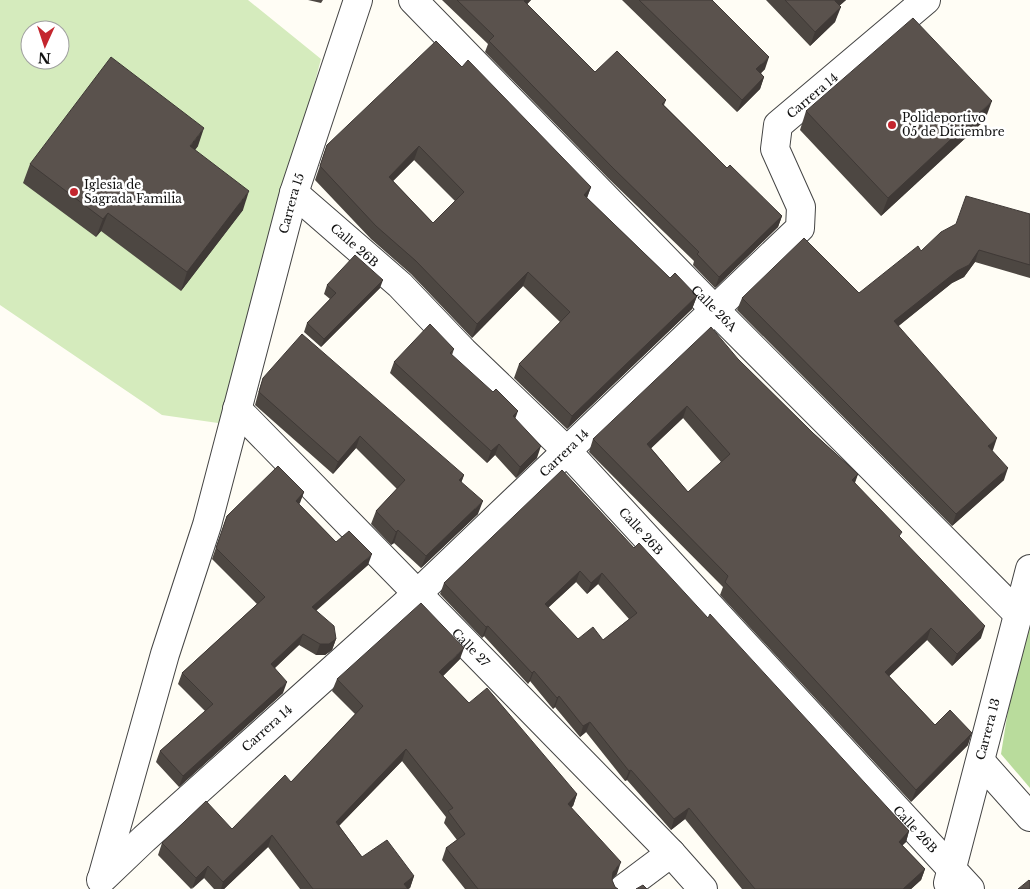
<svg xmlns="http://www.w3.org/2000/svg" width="1030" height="889" viewBox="0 0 1030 889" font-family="'Libre Baskerville',serif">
  <rect width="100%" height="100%" fill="#fffdf5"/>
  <path fill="#d5ebbd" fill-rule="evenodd" d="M 0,0 L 248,0 L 321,59 L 225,424 L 162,415 L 0,305 ZM 30,30 L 60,30 L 60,60 L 30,60 Z"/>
  <path fill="#b9dc9c" d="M 1030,624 L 1030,788 L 1001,754 L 1011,692 Z"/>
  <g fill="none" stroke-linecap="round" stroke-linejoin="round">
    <g stroke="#444" stroke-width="30">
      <g id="minor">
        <path id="s1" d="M 413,0 L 714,309 L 1018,614"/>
        <path id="s2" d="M 294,193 L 400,285 L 463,351 L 566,450 L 970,889"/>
        <path id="s3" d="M 237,409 L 671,853 L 703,889"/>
        <path d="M 981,762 L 1030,817"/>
        <path id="s4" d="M 102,878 L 165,654 L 207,525 L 294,193 L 358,0"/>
        <path id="s5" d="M 101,880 L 144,839 L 418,593 L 800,228 L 801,207 L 775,149 L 778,125 L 926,0"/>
        <path id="s6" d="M 948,883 L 1030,569"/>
        <path d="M 623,889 L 671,853"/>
      </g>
    </g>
    <use href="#minor" stroke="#fff" stroke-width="28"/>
  </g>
  <g fill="#4d4742" fill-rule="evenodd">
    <path d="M 308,0 L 323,0 L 321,3 Z"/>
    <path d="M 442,0 L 531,0 L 527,4 L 595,72 L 666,100 L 664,105 L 727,168 L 782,216 L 778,227 L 715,288 L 693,265 L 694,261 L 608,178 L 485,52 L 488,44 Z"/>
    <path d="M 622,0 L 712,0 L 765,69 L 761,73 L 764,77 L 760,89 L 737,112 Z"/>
    <path d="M 766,0 L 846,0 L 839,6 L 835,22 L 810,46 Z"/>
    <path d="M 462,67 L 591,187 L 587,198 L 670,278 L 697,296 L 692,309 L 567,429 L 514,378 L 519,364 L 560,322 L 523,286 L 472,338 L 411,274 L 371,239 L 315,180 L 327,145 ZM 414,160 L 455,201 L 433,223 L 393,181 Z"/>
    <path d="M 806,111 L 985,120 L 881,216 L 800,130 Z"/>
    <path d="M 198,146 L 195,150 L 243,210 L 181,291 L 101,231 L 96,237 L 23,183 L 30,164 Z"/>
    <path d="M 1030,214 L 1030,278 L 975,262 L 964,277 L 952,283 L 898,326 L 993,450 L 992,450 L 1004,480 L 952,526 L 737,310 L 742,298 L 859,293 L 921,251 Z"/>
    <path d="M 327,285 L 380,288 L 321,347 L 304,332 L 307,323 L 330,299 L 324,294 Z"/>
    <path d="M 454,349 L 452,355 L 515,419 L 537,458 L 516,478 L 495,455 L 487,463 L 390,373 L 394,362 Z"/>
    <path d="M 738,359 L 813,433 L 858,474 L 855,483 L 900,538 L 981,638 L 952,666 L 927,640 L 889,676 L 935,725 L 968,745 L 911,802 L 720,595 L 723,587 L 589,452 L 593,439 ZM 683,418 L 721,462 L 688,492 L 651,448 Z"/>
    <path d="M 263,378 L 464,475 L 461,483 L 478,514 L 421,568 L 394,543 L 391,545 L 371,524 L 376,511 L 397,489 L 356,448 L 333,474 L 255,405 L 259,390 Z"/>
    <path d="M 304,492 L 299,504 L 336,542 L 368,565 L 316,610 L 336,639 L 332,650 L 325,655 L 316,655 L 299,645 L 275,668 L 283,693 L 179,787 L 156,762 L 160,751 L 205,711 L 178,684 L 182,673 L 257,604 L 212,559 L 227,516 Z"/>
    <path d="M 634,548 L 708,618 L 909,831 L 906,842 L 902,845 L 925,869 L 921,880 L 911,889 L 742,889 L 685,819 L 671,830 L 627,780 L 625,781 L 586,732 L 580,737 L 555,707 L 553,709 L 530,681 L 528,684 L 484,636 L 482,638 L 440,594 L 444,583 ZM 576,582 L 587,594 L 598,584 L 629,619 L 603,640 L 578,639 L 548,608 Z"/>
    <path d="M 460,659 L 443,676 L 469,703 L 577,794 L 573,806 L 571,807 L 617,874 L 612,880 L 615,887 L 618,889 L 465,889 L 442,860 L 446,848 L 457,840 L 444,823 L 446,817 L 402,761 L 339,826 L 362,857 L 414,876 L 410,888 L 408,889 L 300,889 L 268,847 L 224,889 L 214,889 L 204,878 L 191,889 L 158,855 L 162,843 L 232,829 L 291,782 L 355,714 L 332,691 L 337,679 Z"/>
  </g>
  <g fill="#3f3936">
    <path d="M 525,0 L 531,0 L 520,12 L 524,1 Z"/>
    <path d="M 835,0 L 846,0 L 829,15 L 835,1 Z"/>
    <path d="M 841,7 L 835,22 L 810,46 L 815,32 Z"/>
    <path d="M 769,57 L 765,69 L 752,82 L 756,69 Z"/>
    <path d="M 764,77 L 760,89 L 737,112 L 742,100 Z"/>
    <path d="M 992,101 L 985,120 L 881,216 L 888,198 Z"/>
    <path d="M 204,128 L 198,146 L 183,165 L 190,146 Z"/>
    <path d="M 419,146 L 414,160 L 384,190 L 389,177 Z"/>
    <path d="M 591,187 L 586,200 L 584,195 Z"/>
    <path d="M 249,191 L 243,210 L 181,291 L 187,272 Z"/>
    <path d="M 108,213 L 101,231 L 96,237 L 103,219 Z"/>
    <path d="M 782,216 L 778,227 L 715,288 L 719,277 Z"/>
    <path d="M 979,250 L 975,262 L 964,277 L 952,283 L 890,333 L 894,321 Z"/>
    <path d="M 528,272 L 523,286 L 472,338 L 477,324 Z"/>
    <path d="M 383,280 L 380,288 L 321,347 L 324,339 Z"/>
    <path d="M 697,296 L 692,309 L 567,429 L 572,416 Z"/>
    <path d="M 687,406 L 683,418 L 643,456 L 647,444 Z"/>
    <path d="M 518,411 L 514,422 L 513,416 Z"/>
    <path d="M 360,436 L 356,448 L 333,474 L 338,462 Z"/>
    <path d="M 997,438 L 993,450 L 984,457 L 988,446 Z"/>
    <path d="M 499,444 L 495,455 L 487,463 L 491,451 Z"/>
    <path d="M 541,446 L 537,458 L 516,478 L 520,467 Z"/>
    <path d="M 1008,468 L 1004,480 L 952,526 L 956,514 Z"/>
    <path d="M 858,474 L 853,486 L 852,480 Z"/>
    <path d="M 464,475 L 459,488 L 459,480 Z"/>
    <path d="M 304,492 L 300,503 L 292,512 L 296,501 Z"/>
    <path d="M 483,501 L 478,514 L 421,568 L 426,556 Z"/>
    <path d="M 398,530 L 394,543 L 391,545 L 396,532 Z"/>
    <path d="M 372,554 L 368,565 L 308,618 L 312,607 Z"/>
    <path d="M 580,571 L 576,582 L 541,614 L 545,604 Z"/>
    <path d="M 602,573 L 598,584 L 587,594 L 591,583 Z"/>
    <path d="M 488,626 L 484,636 L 482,638 L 486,627 Z"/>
    <path d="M 985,626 L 981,638 L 952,666 L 957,654 Z"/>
    <path d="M 931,628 L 927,640 L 881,684 L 885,672 Z"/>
    <path d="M 303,634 L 299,645 L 267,675 L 271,664 Z"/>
    <path d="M 336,639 L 332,650 L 325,655 L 316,655 L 320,644 Z"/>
    <path d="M 464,648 L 460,659 L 435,684 L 439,672 Z"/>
    <path d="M 534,671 L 530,681 L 528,684 L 532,673 Z"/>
    <path d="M 287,682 L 283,693 L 179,787 L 183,776 Z"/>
    <path d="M 559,696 L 555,707 L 553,709 L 557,698 Z"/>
    <path d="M 590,722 L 586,732 L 580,737 L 583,726 Z"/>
    <path d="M 972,733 L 968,745 L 911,802 L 916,790 Z"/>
    <path d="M 406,749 L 402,761 L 331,834 L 336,822 Z"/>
    <path d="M 631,770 L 627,780 L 625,781 L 629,771 Z"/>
    <path d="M 577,794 L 573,806 L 563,815 L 568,804 Z"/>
    <path d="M 689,808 L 685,819 L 671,830 L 674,819 Z"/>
    <path d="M 909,831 L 906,842 L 895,853 L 899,842 Z"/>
    <path d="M 272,835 L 268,847 L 224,889 L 221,889 L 223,882 Z"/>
    <path d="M 621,862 L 617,874 L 608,883 L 613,872 Z"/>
    <path d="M 208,866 L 204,878 L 192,889 L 196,878 Z"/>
    <path d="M 925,869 L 921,880 L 911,889 L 903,889 Z"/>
    <path d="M 414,876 L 410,888 L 408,889 L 404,884 Z"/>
  </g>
  <g fill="#5a524d" stroke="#3f3936" fill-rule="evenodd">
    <path d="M 457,0 L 525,0 L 524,1 L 595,72 L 617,51 L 666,100 L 662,104 L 727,168 L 730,165 L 782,216 L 719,277 L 697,254 L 699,252 L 612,167 L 489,41 L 494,36 Z"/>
    <path d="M 639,0 L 712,0 L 769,57 L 756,69 L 764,77 L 742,100 Z"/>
    <path d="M 785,0 L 835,0 L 835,1 L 841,7 L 815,32 Z"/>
    <path d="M 913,18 L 992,101 L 888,198 L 806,111 Z"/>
    <path d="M 436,41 L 462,67 L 468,60 L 591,187 L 584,195 L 670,278 L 675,273 L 697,296 L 572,416 L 519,364 L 570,312 L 528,272 L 477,324 L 416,261 L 376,226 L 320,166 L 327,145 ZM 419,146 L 464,192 L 433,223 L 389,177 Z"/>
    <path d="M 111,57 L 204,128 L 190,146 L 249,191 L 187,272 L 108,213 L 103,219 L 30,164 Z"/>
    <path d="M 966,196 L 1030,214 L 1030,265 L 979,250 L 969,265 L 957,271 L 894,321 L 997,438 L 988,446 L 1008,468 L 956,514 L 742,298 L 804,238 L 859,293 L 918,246 L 921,251 L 941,232 L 956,224 Z"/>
    <path d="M 355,255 L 383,280 L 324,339 L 307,323 L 336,293 L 327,285 Z"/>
    <path d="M 430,324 L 454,349 L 450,353 L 493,392 L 496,389 L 518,411 L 513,416 L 541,446 L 520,467 L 499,444 L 491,451 L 394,362 Z"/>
    <path d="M 711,327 L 738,359 L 813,433 L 858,474 L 852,480 L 902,532 L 899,536 L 985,626 L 957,654 L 931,628 L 885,672 L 935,725 L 950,710 L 972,733 L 916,790 L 725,582 L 728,576 L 593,439 ZM 687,406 L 730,454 L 688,492 L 647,444 Z"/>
    <path d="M 302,334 L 464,475 L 459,480 L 483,501 L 426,556 L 398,530 L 396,532 L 376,511 L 405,480 L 360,436 L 338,462 L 259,392 L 263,378 Z"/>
    <path d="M 278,466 L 304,492 L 296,501 L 336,542 L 349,531 L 372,554 L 312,607 L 334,626 L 336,639 L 329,644 L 320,644 L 303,634 L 271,664 L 287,682 L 183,776 L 160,751 L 213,704 L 182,673 L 265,597 L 216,548 L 227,516 Z"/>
    <path d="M 562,470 L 634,548 L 639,543 L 708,618 L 710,614 L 909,831 L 899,842 L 925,869 L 903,889 L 755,889 L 689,808 L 674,819 L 631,770 L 629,771 L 590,722 L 583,726 L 559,696 L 557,698 L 534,671 L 532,673 L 488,626 L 486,627 L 444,583 ZM 580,571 L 591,583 L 602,573 L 637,613 L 603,640 L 593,627 L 578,639 L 545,604 Z"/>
    <path d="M 421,603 L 464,648 L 439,672 L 469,703 L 487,688 L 577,794 L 568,804 L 621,862 L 613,872 L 612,880 L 615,887 L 618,889 L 478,889 L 446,848 L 465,834 L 448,811 L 453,808 L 406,749 L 336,822 L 362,857 L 387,840 L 414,876 L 404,884 L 408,889 L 313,889 L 272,835 L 223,882 L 208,866 L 196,878 L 162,843 L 206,801 L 232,829 L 285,775 L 291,782 L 363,706 L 337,679 Z"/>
    <path d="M 1029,880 L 1030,881 L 1030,889 L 1018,889 Z"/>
    <path d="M 643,885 L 647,889 L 636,889 Z"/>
  </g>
  <g fill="#c4262e" stroke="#fff" stroke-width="2">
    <circle cx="892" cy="125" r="5"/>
    <circle cx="74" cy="192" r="5"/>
  </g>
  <g text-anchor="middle" stroke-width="5" stroke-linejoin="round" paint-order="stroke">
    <g font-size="12" fill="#111" stroke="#fff">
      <text dy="4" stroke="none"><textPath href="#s5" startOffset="1110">Carrera 14</textPath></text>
      <text dy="4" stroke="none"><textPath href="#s4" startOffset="701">Carrera 15</textPath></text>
      <text dy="4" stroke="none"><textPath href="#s2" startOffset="80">Calle 26B</textPath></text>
      <text dy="4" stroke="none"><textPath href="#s1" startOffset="431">Calle 26A</textPath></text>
      <text dy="4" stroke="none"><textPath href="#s5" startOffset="630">Carrera 14</textPath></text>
      <text dy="4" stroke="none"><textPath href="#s2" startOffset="485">Calle 26B</textPath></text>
      <text dy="4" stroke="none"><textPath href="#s3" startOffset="334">Calle 27</textPath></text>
      <text dy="4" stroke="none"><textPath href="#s5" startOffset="225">Carrera 14</textPath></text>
      <text dy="4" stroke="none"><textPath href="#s6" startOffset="159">Carrera 13</textPath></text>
      <text dy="4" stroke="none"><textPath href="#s2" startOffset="890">Calle 26B</textPath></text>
    </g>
    <g font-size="12" fill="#111" stroke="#fff" text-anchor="start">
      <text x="902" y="122">Polideportivo<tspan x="902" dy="14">05 de Diciembre</tspan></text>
      <text x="84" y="189">Iglesia de<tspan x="84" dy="14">Sagrada Familia</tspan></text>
    </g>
  </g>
  <g transform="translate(45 45) rotate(183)"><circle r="24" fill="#ffffff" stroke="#a0a0a0"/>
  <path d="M0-4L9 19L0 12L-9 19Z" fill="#c4262e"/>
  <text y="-8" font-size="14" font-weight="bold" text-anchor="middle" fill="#111111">N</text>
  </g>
</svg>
